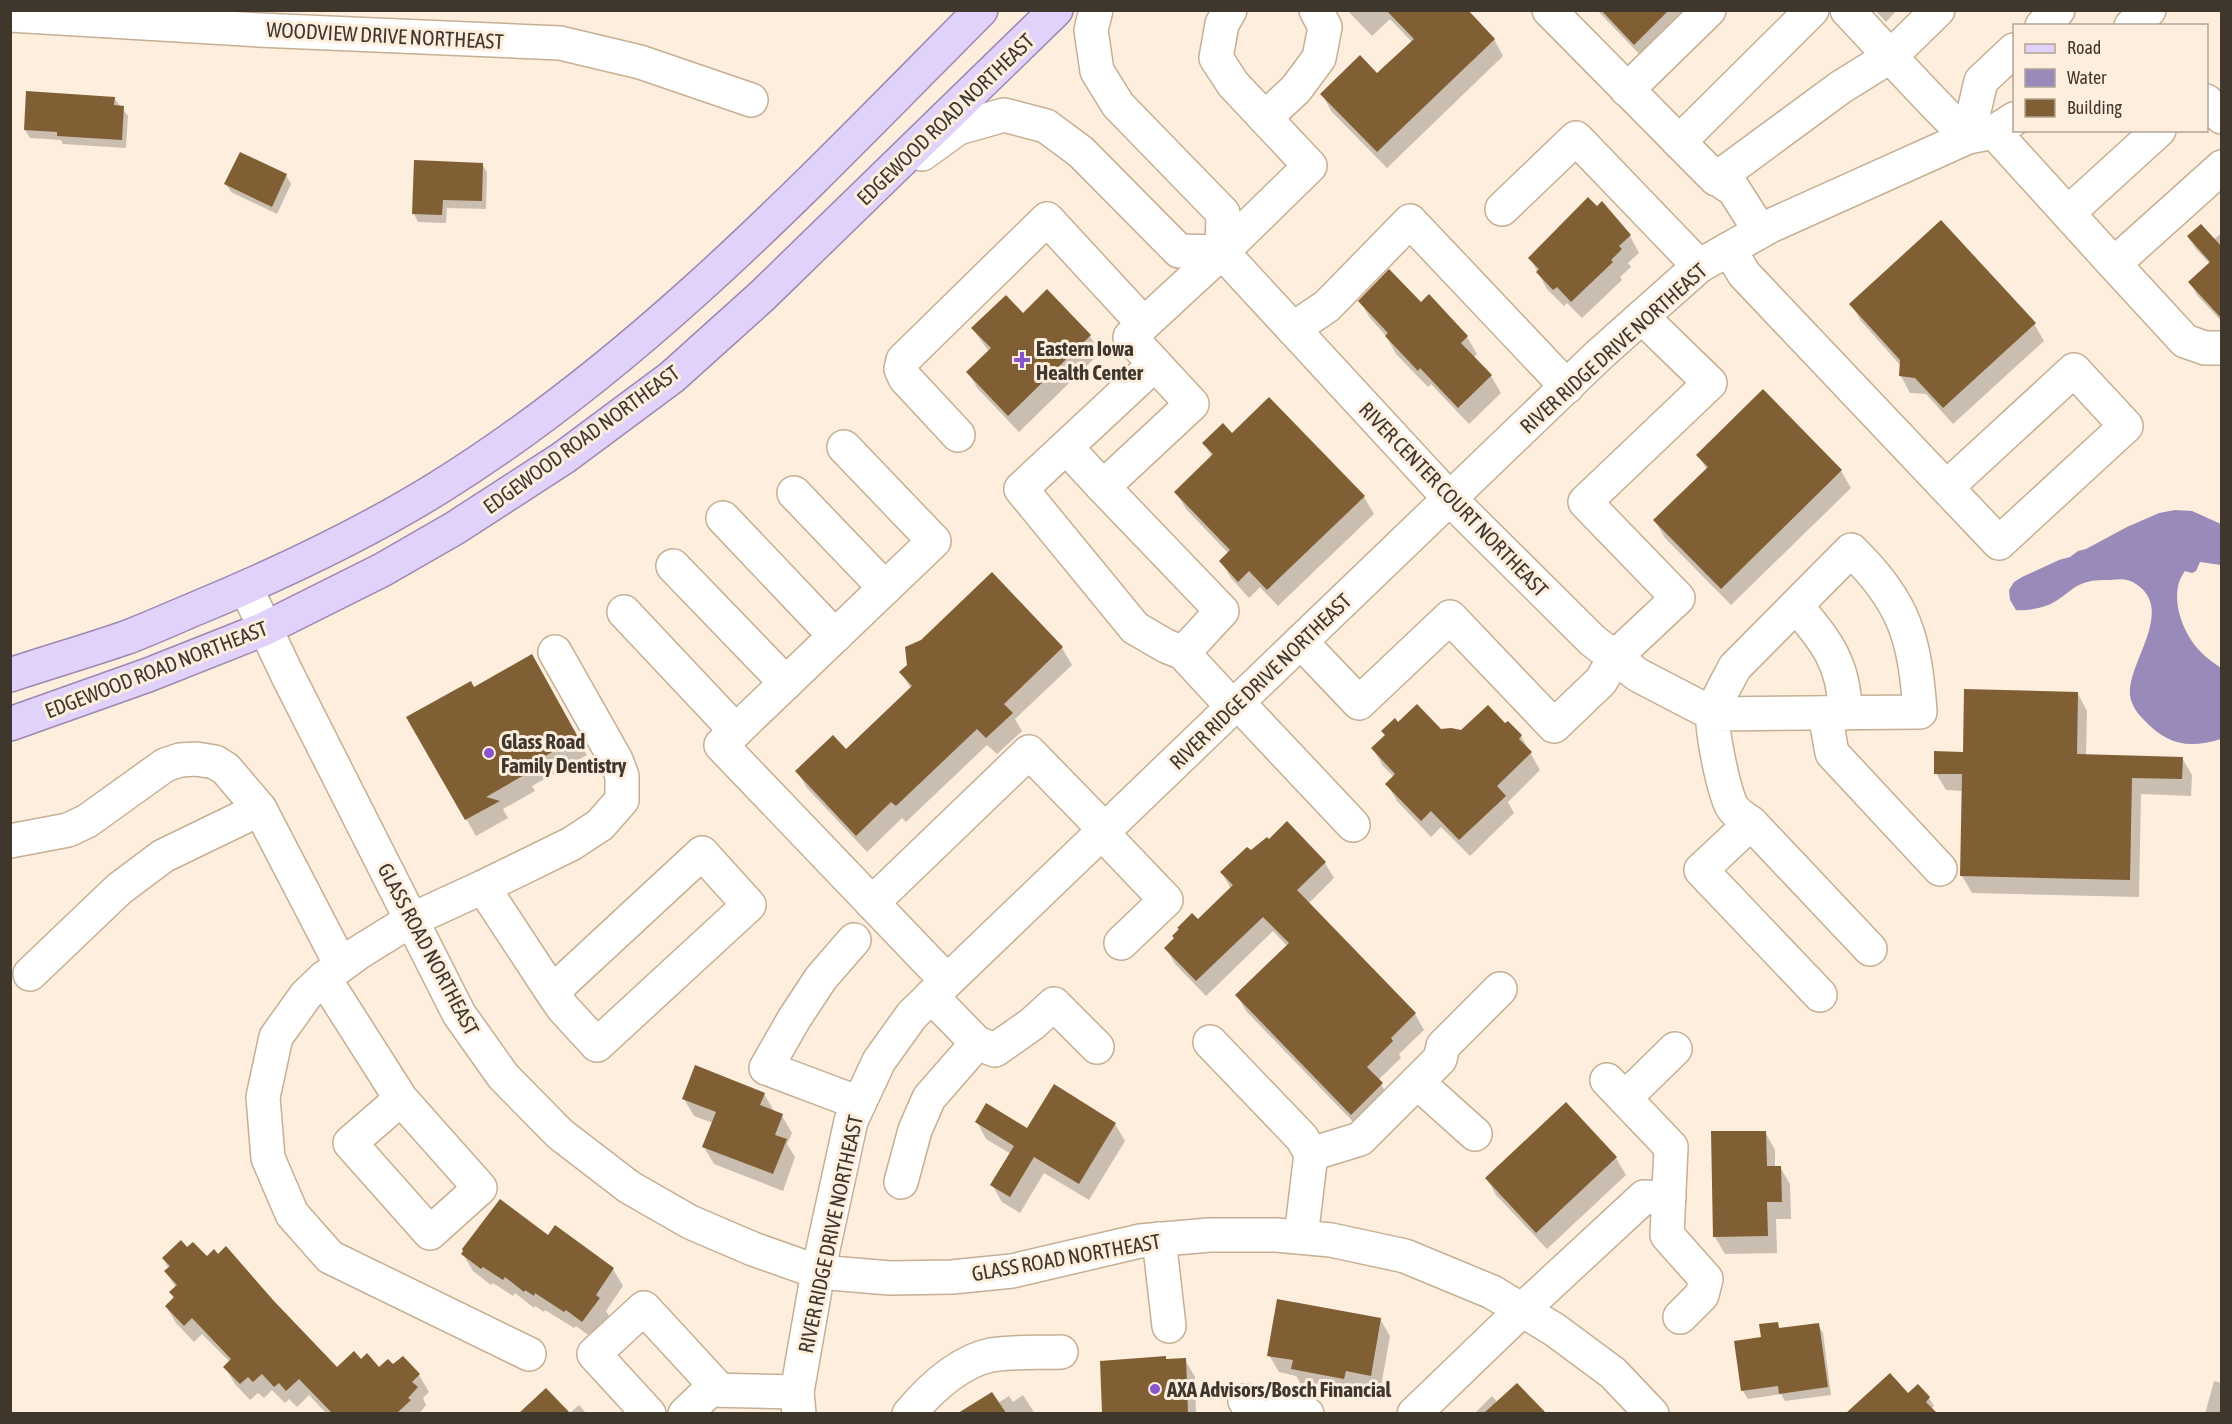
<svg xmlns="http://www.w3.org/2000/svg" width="2232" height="1424" font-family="'Asap Condensed',sans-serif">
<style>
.water{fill:#9a8ab9}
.shadow{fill:#0003}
.building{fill:#805f35}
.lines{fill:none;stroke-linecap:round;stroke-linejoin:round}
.minor-casing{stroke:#c6af93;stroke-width:36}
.major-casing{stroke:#9c88b1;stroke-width:36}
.minor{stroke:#fff;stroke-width:33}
.major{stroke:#e1d2fb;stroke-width:33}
.poi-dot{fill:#8955cd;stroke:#fdeedd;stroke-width:2}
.labels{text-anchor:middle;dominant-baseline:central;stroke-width:6;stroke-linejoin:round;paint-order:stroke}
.street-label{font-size:21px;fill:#40372c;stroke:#fdeedd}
.poi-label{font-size:21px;font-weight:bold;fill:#40372c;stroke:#fdeedd;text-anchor:start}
</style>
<rect width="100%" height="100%" fill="#fdeedd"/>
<path class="water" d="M2175,510l17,1 29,13v41l-21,-3 -4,9 -4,2 -7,-2c-17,22 -4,60 14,79 6,7 15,13 22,18v71c-33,10 -54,6 -78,-20 -6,-6 -12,-15 -13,-24 -3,-32 46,-85 6,-111 -8,-6 -17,-5 -26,-4 -8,0 -16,0 -23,2 -13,3 -21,13 -31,19 -11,7 -28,10 -40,9l-6,-10 -1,-10 5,-8 8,-5 37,-17 11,-3 8,-6 8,-2 41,-22 32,-14z"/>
<g class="shadow">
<path d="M1347,10h119l28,29 9,17 -116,112 -56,-57 -9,-17 55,-18 35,-34 -22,-23 -18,17z"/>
<path d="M1597,10h92l-47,47z"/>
<path d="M1875,10h22l-11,12z"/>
<path d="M114,98l14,18 -2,32 -63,-4 -2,-4 -31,-2 -5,-8z"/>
<path d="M482,164l5,8 -1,37 -39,-1 -1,15 -28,-1 -4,-8z"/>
<path d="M286,175l5,9 -14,30 -46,-22 -5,-8z"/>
<path d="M2222,233v89l-25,-27 -7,-13 20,-18 -14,-15 -8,-12 25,3z"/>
<path d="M1630,236l9,17 -11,10 3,4 -11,10 2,3 -40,38 -15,-15 -3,3 -17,-17 -17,-31z"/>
<path d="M1047,292l43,44 10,17 -81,79 -41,-43 -10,-17 21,-20 -16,-23 50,-14z"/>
<path d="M1428,297l39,40 10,17 -4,4 18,18 10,17 -32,31 -38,-40 -3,3 -32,-33 -10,-18 -16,-18 -10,-17 61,3z"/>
<path d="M1851,304l183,20 10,17 -91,83 -27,-30 -16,-1 -9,-17v-10l-40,-45z"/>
<path d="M1269,399l95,98 10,17 -96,92 -18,-19 -11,11 -18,-20 -10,-17 8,-7 -43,-45 -10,-17 36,-35 -8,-14 28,-8z"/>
<path d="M1698,455l143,16 10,17 -120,117 -66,-67 -10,-17 52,-51z"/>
<path d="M992,574l70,74 10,17 -57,54 7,12 -25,23 -10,-9 -81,77 -4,-4 -35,34 -60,-64 -10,-17 49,-20 65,-62 -10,-17 7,-7 14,-24z"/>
<path d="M531,656l56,99 -55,31 3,5 -32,18 5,9 -32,18 -68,-118 66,-29z"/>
<path d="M2078,694l9,17 -1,45 96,2 10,17 -1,21 -50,-2 -2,103 -167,-4 -10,-17 2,-85 -18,-1 -10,-17 29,-20z"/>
<path d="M1398,724l63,8 44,-7 16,11 19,34 -32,32 6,11 -44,43 -29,-29 -10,10 -34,-36 -10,-17 7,-7 -11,-11 -10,-17z"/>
<path d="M1287,823l38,40 9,15 -26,26 107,110 9,16 -25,24 2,4 -23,22 13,20 -31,29 -114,-118 -9,-16 50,-49 -14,-15 -67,65 -31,-32 -9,-16 32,-27 33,-32 -9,-16 47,-32z"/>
<path d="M764,1094l10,17 8,5 10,17 -5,11 8,13 -12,34 -69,-27 -10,-17 9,-24 -19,-7 -10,-17z"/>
<path d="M977,1122l50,8 88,-6 10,17 -36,59 -45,-27 -24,40 -18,-11 -10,-17 19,-31 -25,-15z"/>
<path d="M1765,1132l10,18v18l5,-1 10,17 1,35h-15l1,34 -52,1 -10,-17z"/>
<path d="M1616,1158l10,17 -79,74 -51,-54 -9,-17z"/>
<path d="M548,1237l65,32 10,17 -17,25 3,5 -17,22 -16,-12 -2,2 -29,-18 -1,2 -9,-6 -1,2 -19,-15 -2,3 -20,-13 -2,2 -18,-14 -10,-17z"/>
<path d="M187,1249l20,9 65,43 65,68 24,-8 18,8 14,-3 9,-8 17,17 10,17 -6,6 3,7 -7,9h-92l-18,-19 -12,12 -8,-8 -4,4 -13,-13 -8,8 -6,-5 -8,7 -15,-16 -10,-17 5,-5 -28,-28 -8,8 -18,-19 -10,-17 8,-7 -3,-6 5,-5 -10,-16 3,-3 -6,-11z"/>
<path d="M1380,1319l10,17 -10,56 -25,-4 -1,7 -52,-9 -6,-10 -17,-4 -10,-17z"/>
<path d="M1777,1324l3,6 38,-5 5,8 8,62 -46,6 -4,-7 -33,5 -5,-8 20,-52z"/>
<path d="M1165,1358l1,2h19l10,17 1,37h-93l-2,-52z"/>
<path d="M2214,1381l8,2v31h-17z"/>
<path d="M1517,1385l27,29h-70l18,-18 6,7z"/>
<path d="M1918,1386l11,12 5,8 -3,3 4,5h-77l-3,-6 53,-13z"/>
<path d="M546,1390l22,24h-47z"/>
<path d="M991,1394l7,9 11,-7 4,6 10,-7 12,19h-74z"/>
<path d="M579,1405l8,9h-18z"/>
</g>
<g class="building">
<path d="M1386,10h82l27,29 -118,113 -57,-58 40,-39 17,18 37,-34z"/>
<path d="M1601,10h68l-35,35z"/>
<path d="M26,91l89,6 -1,8 10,1 -2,34 -65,-4v-4l-33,-2z"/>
<path d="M240,152l47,22 -15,33 -48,-23z"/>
<path d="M414,160l69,3 -1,38 -39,-1 -1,15 -30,-1z"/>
<path d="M1588,197l9,9 5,-5 29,34 -12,11 3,3 -11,11 2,2 -42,40 -14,-15 -4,3 -17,-18 3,-3 -11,-11z"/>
<path d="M1941,220l95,103 -93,85 -28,-30 -16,-2 1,-16 -51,-56z"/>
<path d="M2201,224l21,23v72l-34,-37 22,-20 -23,-26z"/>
<path d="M1389,269l32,33 8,-8 39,42 -7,7 31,32 -34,33 -38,-40 -2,3 -33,-35 3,-3 -30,-32z"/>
<path d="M1047,289l44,46 -83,81 -42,-44 25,-24 -20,-20 35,-33 17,18z"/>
<path d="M1763,389l79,81 -121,119 -68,-69 55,-53 -12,-12z"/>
<path d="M1269,397l96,99 -98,94 -18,-19 -11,11 -10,-11 -9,-10 11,-11 -56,-58 39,-38 -11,-11 21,-20 9,10z"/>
<path d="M992,572l71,75 -59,57 9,9 -27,25 -9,-9 -81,77 -5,-4 -35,34 -61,-65 38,-36 13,14 66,-63 -13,-14 8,-7 -2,-18 16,-7z"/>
<path d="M532,654l46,83 -55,32 3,5 -40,23 14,4 -35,19 -59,-103 65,-36 3,6z"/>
<path d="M1964,689l114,3 -1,62 106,3 -1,22 -50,-1 -2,102 -170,-4 2,-102h-28v-23l29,1z"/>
<path d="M1417,704l24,25 10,-1 10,2 27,-25 17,18 3,-2 14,14 -3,4 13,13 -35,34 9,10 -47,44 -28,-29 -10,10 -36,-37 10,-10 -24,-26 14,-13 -4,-4 14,-13 3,4z"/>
<path d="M1287,821l39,41 -29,28 119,123 -25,25 2,3 -26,26 16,16 -32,32 -116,-120 54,-52 -26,-26 -67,64 -32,-33 10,-10 -2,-2 7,-7 -2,-1 15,-15 6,6 35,-34 -13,-13 27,-25 4,3 16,-13 2,2z"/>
<path d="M695,1065l70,28 -5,12 23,9 -8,21 12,4 -14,35 -71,-27 14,-35 -34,-13z"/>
<path d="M1054,1084l62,39 -37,61 -45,-27 -24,40 -20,-12 24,-39 -39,-24 11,-19 41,25z"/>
<path d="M1566,1102l51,55 -81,76 -51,-55z"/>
<path d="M1711,1131h55l1,35h14l1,36h-15l1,34 -55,1z"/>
<path d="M500,1199l48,36 7,-10 59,43 -18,27 4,3 -18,24 -16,-12 -2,2 -29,-19 -1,3 -9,-6 -1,2 -19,-15 -2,3 -20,-13 -2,2 -20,-15 2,-3 -1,-2z"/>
<path d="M181,1240l6,7 6,-5 14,14 7,-7 4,5 8,-8 47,54 64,67 17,-16 7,8 6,-6 12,14 9,-8 5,5 10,-8 17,18 -8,8 6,5 -10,11 3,2 -14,13h-65l-33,-34 -13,12 -7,-8 -5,4 -12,-13 -9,8 -5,-5 -8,7 -17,-17 8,-8 -39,-41 -8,8 -19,-20 9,-9 -5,-5 8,-7 -13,-14 6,-5 -8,-8z"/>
<path d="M1277,1299l104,19 -10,58 -25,-5 -2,8 -53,-10 2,-9 -26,-4z"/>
<path d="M1778,1322l1,6 40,-5 9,64 -49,7 -1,-8 -37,5 -7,-50 27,-4 -2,-13z"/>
<path d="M1166,1356v3l20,-1 2,55h-86l-2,-52z"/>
<path d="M1890,1373l18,20 10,-9 12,13 -4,5 11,11h-91z"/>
<path d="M1517,1383l29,30h-62z"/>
<path d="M546,1388l24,25h-51z"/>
<path d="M992,1392l14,21h-48z"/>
</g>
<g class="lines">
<defs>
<g id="minor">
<path d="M1096,10l-5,20 6,41 21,34 105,108 -1,39 228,247 143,142 45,34 75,39 207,-2c-5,-73 -15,-110 -69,-162l-116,117c-6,12 -19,33 -22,46 -2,15 11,83 20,95 4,6 12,11 18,15"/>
<path d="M1549,10l162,164 23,16 26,41"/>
<path d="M1847,10c41,43 79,87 121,127"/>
<path d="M10,15l249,15 301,13 80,19 111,38"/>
<path d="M2042,26l16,-16"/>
<path d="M2131,26l18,-16"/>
<path d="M1627,90l82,-80"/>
<path d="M2206,101l16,16"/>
<path d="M1265,118l31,-29 23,-31 6,-31 -9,-17"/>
<path d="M1994,132l120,132 108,-97"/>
<path d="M1968,137l13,-56 33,-31"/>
<path d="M1679,142l133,-132"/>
<path d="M922,154l36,-26 46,-13 42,11 35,26 98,99 43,1"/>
<path d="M1716,179l125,-92 50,-31 47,-46"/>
<path d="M1502,209l74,-71 123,128"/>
<path d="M2068,213l91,-83"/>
<path d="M1729,249l15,25 255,269 127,-117 -52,-56 -126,116"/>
<path d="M2114,264l71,77 20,7h17"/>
<path d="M1293,329l34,-23 83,-85 157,166"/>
<path d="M1155,364l-25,-27 92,-85 88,-86 -77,-82 -17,-26 6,-34 8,-14"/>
<path d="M958,435l-53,-57 -4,-9 2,-9 144,-141 97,105"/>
<path d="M844,447l90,94 -213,204 226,236"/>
<path d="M1066,447l37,40 89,-83 -37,-40 -134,125 114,139 31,18 17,7 50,54"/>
<path d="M1103,487l119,124 -39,42"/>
<path d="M794,493l91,95"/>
<path d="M723,518l112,118"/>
<path d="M673,566l113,117"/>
<path d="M246,588l41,86 172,340 44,62 57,58 69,53 61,35 63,27 65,23 72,6 62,-1 60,-6 128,-30 70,-6h66l55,5 74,16 87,36 63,38 58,43 39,41"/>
<path d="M1796,606c30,34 49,59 49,107"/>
<path d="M624,612l112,119"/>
<path d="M1301,642l58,61 91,-86 104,109 47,-45 14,-24 63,-59 -93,-96 125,-119 -68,-66"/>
<path d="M1238,703l115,122"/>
<path d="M1825,713l7,40 108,116"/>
<path d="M1102,833l64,67 -45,43"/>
<path d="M10,841l58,-11 19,-9 78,-56 15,-5 16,-1 19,3 11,7 34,40 81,156"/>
<path d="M483,887l69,105 11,16 34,37 152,-140 -47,-52 -150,139"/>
<path d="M872,903l157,-151 76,78"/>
<path d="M854,940l-33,38 -27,41 -28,49 93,35"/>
<path d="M30,974l89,-85 44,-33 97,-47"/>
<path d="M324,978l77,121 79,89 -50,45 -80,-90 51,-44"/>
<path d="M1820,995l-119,-125 50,-47 119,126"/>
<path d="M1210,1042l92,96 9,16 -10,83"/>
<path d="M977,1043l18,7 37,-26 22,-20 43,43"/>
<path d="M1607,1080l64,67 -4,88 39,44 -4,16 -22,22"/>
<path d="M1417,1082l58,52"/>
<path d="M1625,1098l50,-49"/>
<path d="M1311,1154l49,-15 80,-80 3,-13 57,-57"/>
<path d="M901,1182l14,-52 14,-32 48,-55 -46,-47"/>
<path d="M1159,1239l10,87"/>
<path d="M529,1354l-199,-97 -38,-43 -24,-56 -5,-61 13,-60 30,-42 18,-17 34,-25 53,-33 72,-33 88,-43 29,-19 22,-25v-24l-6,-16 -61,-108"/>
<path d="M710,1390l87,2"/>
<path d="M1245,1401l62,13"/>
<path d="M649,1414l-55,-60 50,-46 71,77 -30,29"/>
<path d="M799,1414l-2,-22 21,-120 33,-151 28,-60 33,-46 687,-660 100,-89 71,-40 198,-89 26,-5 20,-13"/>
<path d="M909,1414c21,-25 49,-52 82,-59 22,-4 48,-2 70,-3"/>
<path d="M1414,1414l108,-104 122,-113 25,1"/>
</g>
<g id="major">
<path d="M10,675c39,-13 77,-24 115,-37 24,-9 48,-20 72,-30 82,-34 165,-73 241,-120 206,-128 373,-307 543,-478"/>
<path d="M10,724l138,-49 116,-46 118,-59 73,-42 108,-70 109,-81 90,-81 294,-286"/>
</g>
</defs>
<use href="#minor" class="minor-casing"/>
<use href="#major" class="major-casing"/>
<use href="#minor" class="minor"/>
<use href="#major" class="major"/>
</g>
<g class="poi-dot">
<path d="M1019 351h6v6h6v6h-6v6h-6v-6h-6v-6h6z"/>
<circle cx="489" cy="753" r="6"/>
<circle cx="1155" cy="1389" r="6"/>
</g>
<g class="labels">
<g class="street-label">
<text transform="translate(385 35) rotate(3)">WOODVIEW DRIVE NORTHEAST</text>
<text transform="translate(945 119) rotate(-44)">EDGEWOOD ROAD NORTHEAST</text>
<text transform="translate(1613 348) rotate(-42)">RIVER RIDGE DRIVE NORTHEAST</text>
<text transform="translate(581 439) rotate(-36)">EDGEWOOD ROAD NORTHEAST</text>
<text transform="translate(1454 499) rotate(46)">RIVER CENTER COURT NORTHEAST</text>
<text transform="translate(156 669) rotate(-21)">EDGEWOOD ROAD NORTHEAST</text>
<text transform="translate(1260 681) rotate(-44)">RIVER RIDGE DRIVE NORTHEAST</text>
<text transform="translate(429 949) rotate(62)">GLASS ROAD NORTHEAST</text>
<text transform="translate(830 1234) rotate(-78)">RIVER RIDGE DRIVE NORTHEAST</text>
<text transform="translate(1066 1257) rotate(-10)">GLASS ROAD NORTHEAST</text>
</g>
<g class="poi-label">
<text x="1036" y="348">Eastern Iowa<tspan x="1036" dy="24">Health Center</tspan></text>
<text x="501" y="741">Glass Road<tspan x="501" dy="24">Family Dentistry</tspan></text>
<text x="1167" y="1389">AXA Advisors/Bosch Financial</text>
</g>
</g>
<rect width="2232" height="1424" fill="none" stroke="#40372c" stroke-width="24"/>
<rect x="2013" y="24" width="195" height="108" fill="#fdeedd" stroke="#b1a596" stroke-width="1.5"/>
<rect x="2025" y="44" width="30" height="9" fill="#e1d2fb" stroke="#b1a596" stroke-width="1.5"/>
<text x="2067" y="54" font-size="18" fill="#40372c">Road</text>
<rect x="2025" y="69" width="30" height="18" fill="#9a8ab9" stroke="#b1a596" stroke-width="1.5"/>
<text x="2067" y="84" font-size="18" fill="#40372c">Water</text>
<rect x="2025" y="99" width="30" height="18" fill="#805f35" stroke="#b1a596" stroke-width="1.5"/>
<text x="2067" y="114" font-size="18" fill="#40372c">Building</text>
</svg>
